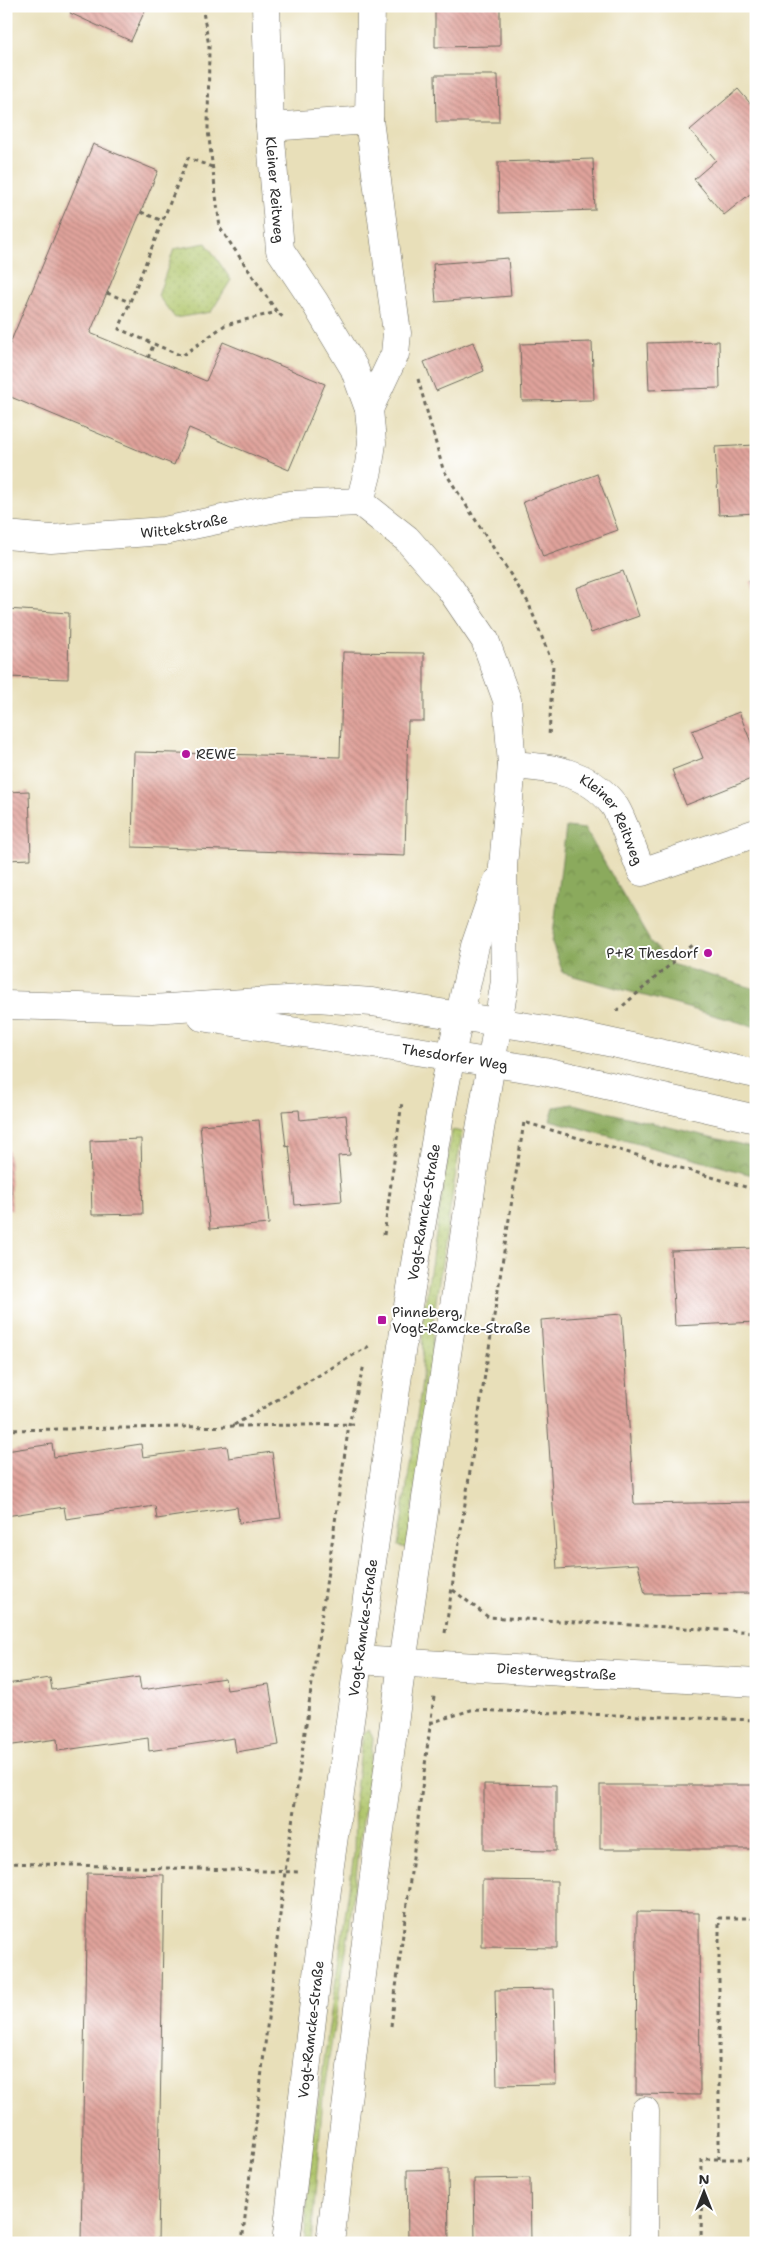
<svg xmlns="http://www.w3.org/2000/svg" width="762" height="2249" font-family="'Shantell Sans',sans-serif">
<style>
.grass{fill:url(#grass-dots);stroke:#6d784a}
.forest{fill:url(#forest-crowns);stroke:#5b6a44}
.building{fill:url(#building-back-hatch)}
.lines{fill:none;stroke-linecap:round;stroke-linejoin:round}
.minor-casing{stroke:#6d6a5d;stroke-width:29}
.path{stroke:#6d6a5d;stroke-width:3;stroke-dasharray:4 4;stroke-linecap:butt}
.minor{stroke:#fff;stroke-width:28}
.poi-dot{fill:#b5179e;stroke:#fff;stroke-width:2}
.labels{text-anchor:middle;dominant-baseline:central;stroke-width:4;stroke-linejoin:round;paint-order:stroke}
.street-label{font-size:14px;fill:#2b2b2b;stroke:#fff}
.poi-label{font-size:14px;fill:#2b2b2b;stroke:#fff;text-anchor:start}
</style>
<defs>
<pattern id="grass-dots" width="8" height="8" patternUnits="userSpaceOnUse" patternTransform="scale(1.25)"><rect width="8" height="8" fill="#afc569"/><path d="M2 2h.1M6 6h.1" fill="none" stroke="#97a95b" stroke-width="1.8" stroke-linecap="round"/></pattern>
<pattern id="forest-crowns" width="20" height="18" patternUnits="userSpaceOnUse" patternTransform="scale(1.25)"><rect width="20" height="18" fill="#8baa5d"/><path d="M2 6a3 3 0 1 1 6 0M12 15a3 3 0 1 1 6 0" fill="none" stroke="#728b4d"/></pattern>
<pattern id="building-back-hatch" width="6" height="6" patternUnits="userSpaceOnUse" patternTransform="scale(1.25)"><rect width="6" height="6" fill="#e0a39b"/><path d="M-1 5l2 2M0 0l6 6M5-1l2 2" fill="none" stroke="#b6857f"/></pattern>
</defs>
<rect width="100%" height="100%" fill="#fff"/>
<filter id="ink" filterUnits="userSpaceOnUse"><feTurbulence type="fractalNoise" baseFrequency=".02" numOctaves="2"/><feDisplacementMap in="SourceGraphic" scale="10" xChannelSelector="R" yChannelSelector="G"/><feConvolveMatrix kernelMatrix="1 2 1 2 8 2 1 2 1" color-interpolation-filters="sRGB"/></filter>
<filter id="wash" filterUnits="userSpaceOnUse"><feTurbulence type="fractalNoise" baseFrequency=".0096" numOctaves="4" result="noise"/><feDisplacementMap in="SourceGraphic" scale="20" xChannelSelector="R" yChannelSelector="G"/><feGaussianBlur stdDeviation="1.12" result="paint"/><feColorMatrix in="noise" values="0 0 0 0 0 0 0 0 0 0 0 0 0 0 0 0 0 1.4 0 .05"/><feComposite in="paint" operator="in"/></filter>
<g filter="url(#wash)">
<rect width="100%" height="100%" fill="#e8dfb9"/>
<g class="grass">
<path d="M206,243l25,37 -20,32 -36,6 -17,-22 16,-47z"/>
<path d="M452,1130l10,2 -29,188 -2,64 -24,164 -9,-2 24,-164 1,-65z"/>
<path d="M369,1729l4,10 -24,192 -26,166 -12,146h-7l8,-99 42,-290 1,-56 8,-64z"/>
</g>
<g class="forest">
<path d="M566,827l19,2 65,112 21,23 85,25v38l-193,-54 -11,-30z"/>
<path d="M573,1104l183,44v28l-206,-56 4,-13z"/>
</g>
<g id="blocks">
<g class="building">
<path d="M73,6h74l-16,35 -61,-28z"/>
<path d="M435,6h65v40l-65,1z"/>
<path d="M435,75h63l1,47h-63z"/>
<path d="M738,89l18,21v92l-6,-8 -26,21 -30,-36 22,-19 -26,-30z"/>
<path d="M93,144l65,27 -68,162 116,48 17,-39 102,42 -36,86 -100,-42 -15,37 -168,-70v-42z"/>
<path d="M593,159l2,51 -96,3 -1,-51z"/>
<path d="M508,258l3,38 -75,6 -3,-38z"/>
<path d="M719,341l1,47 -71,2 -2,-47z"/>
<path d="M473,342l11,29 -48,20 -12,-29z"/>
<path d="M592,342l2,58 -72,1 -2,-57z"/>
<path d="M756,445v68l-37,2 -4,-68z"/>
<path d="M597,474l21,56 -75,27 -20,-55z"/>
<path d="M623,571l16,45 -48,17 -15,-45z"/>
<path d="M756,579v21h-1l-6,-19z"/>
<path d="M6,609l63,4 -1,66 -62,-2z"/>
<path d="M343,652l81,1v68h-16l-3,135 -273,-9 2,-95 206,5z"/>
<path d="M739,712l17,43v22l-70,28 -14,-35 31,-12 -11,-27z"/>
<path d="M29,791l2,68 -25,1v-68z"/>
<path d="M299,1110l1,10 46,-5 4,40 -12,1 4,45 -47,4 -6,-59 -3,1 -4,-36z"/>
<path d="M259,1120l10,104 -59,5 -10,-104z"/>
<path d="M141,1139l2,75 -51,1 -2,-74z"/>
<path d="M6,1151h3l3,59h-6z"/>
<path d="M754,1248l2,74 -81,4 -4,-75z"/>
<path d="M622,1314l12,190 122,-2v91l-111,1 -7,-30 -81,5 -16,-249z"/>
<path d="M52,1444l2,13 87,-13 2,13 84,-11 2,12 43,-6 9,66 -42,5 -2,-16 -80,12 -2,-13 -89,13 -2,-12 -58,9v-65z"/>
<path d="M139,1677l2,13 84,-12 2,12 42,-6 10,61 -43,7 -2,-14 -85,13 -1,-13 -90,13 -1,-12 -51,7v-62l44,-6 2,12z"/>
<path d="M484,1784l72,1v66l-72,-1z"/>
<rect x="600" y="1785" width="156" height="64"/>
<path d="M87,1873l77,2 -6,368h-77z"/>
<path d="M482,1880l75,1v67l-75,-1z"/>
<path d="M637,1912l62,1 1,182 -64,-1z"/>
<path d="M554,1989l2,95 -59,1 -2,-95z"/>
<path d="M448,2169l1,74h-41l-1,-73z"/>
<path d="M530,2178l1,65h-56l-1,-64z"/>
</g>
</g>
</g>
<g filter="url(#ink)">
<use href="#blocks" fill-opacity="0" stroke="#6d6a5d" stroke-width="1"/>
<g class="lines">
<defs>
<g id="minor">
<path id="s1" d="M266,6l4,121 10,123 34,51 40,67 15,41 3,34 -4,28 -8,31"/>
<path d="M270,127l99,-7"/>
<path d="M369,409l26,-55 2,-21 -28,-213 2,-114"/>
<path id="s2" d="M6,535l45,4 113,-8 126,-26 70,-3"/>
<path id="s3" d="M512,765c40,3 75,6 101,39 9,11 22,53 29,68l114,-39"/>
<path d="M6,1005l146,4 165,-11 55,4 199,32 185,40"/>
<path id="s4" d="M202,1017l342,54 212,48"/>
<path id="s5" d="M357,1660l399,23"/>
<path id="s6" d="M286,2243l43,-371 76,-548 36,-216 10,-53 24,-109 22,-64"/>
<path d="M330,2243l43,-360 29,-220 76,-522 27,-160 -2,-115 9,-101 -5,-65 -22,-60 -36,-53 -42,-48 -47,-37"/>
<path d="M644,2243l1,-132"/>
</g>
</defs>
<use href="#minor" class="minor-casing"/>
<g class="path">
<path d="M202,6l7,40 -1,84 12,98 57,84 8,7"/>
<path d="M212,167l-24,-9 -69,171 63,27 43,-31 52,-13"/>
<path d="M141,212l22,9"/>
<path d="M107,293l23,9"/>
<path d="M148,358l6,-15"/>
<path d="M418,379l25,90 85,133 25,63 -4,72"/>
<path d="M617,1011l78,-68"/>
<path d="M384,1235l18,-133"/>
<path d="M234,1425l135,-79"/>
<path d="M6,1430l352,-6"/>
<path d="M453,1590l35,27 268,15"/>
<path d="M445,1633l79,-511 232,68"/>
<path d="M430,1723l41,-13 285,10"/>
<path d="M6,1863l292,9"/>
<path d="M391,2026l43,-330"/>
<path d="M719,2159v-241h37"/>
<path d="M242,2243l43,-371 64,-448 15,-59"/>
<path d="M701,2243l1,-84h54"/>
</g>
<use href="#minor" class="minor"/>
</g>
</g>
<g class="poi-dot">
<circle cx="186" cy="754" r="5"/>
<circle cx="708" cy="953" r="5"/>
<rect x="377" y="1315" width="10" height="10" rx="2.5"/>
</g>
<g class="labels">
<g class="street-label">
<text stroke="none"><textPath href="#s1" startOffset="184">Kleiner Reitweg</textPath></text>
<text stroke="none"><textPath href="#s2" startOffset="179">Wittekstraße</textPath></text>
<text stroke="none"><textPath href="#s3" startOffset="124">Kleiner Reitweg</textPath></text>
<text stroke="none"><textPath href="#s4" startOffset="256">Thesdorfer Weg</textPath></text>
<text stroke="none"><textPath href="#s6" startOffset="1040">Vogt-Ramcke-Straße</textPath></text>
<text stroke="none"><textPath href="#s6" startOffset="620">Vogt-Ramcke-Straße</textPath></text>
<text stroke="none"><textPath href="#s5" startOffset="200">Diesterwegstraße</textPath></text>
<text stroke="none"><textPath href="#s6" startOffset="215">Vogt-Ramcke-Straße</textPath></text>
</g>
<g class="poi-label">
<text x="196" y="754">REWE</text>
<text x="698" y="953" text-anchor="end">P+R Thesdorf</text>
<text x="392" y="1312">Pinneberg,<tspan x="392" dy="16">Vogt-Ramcke-Straße</tspan></text>
</g>
</g>
<rect width="762" height="2249" fill="none" stroke="#fff" stroke-width="25"/>
<g transform="translate(704 2192)" stroke="#ffffff" stroke-width="4" paint-order="stroke">
<path d="M0-4L9 19L0 12L-9 19Z" fill="#2b2b2b"/>
<text y="-8" font-size="14" font-weight="bold" text-anchor="middle" fill="#2b2b2b">N</text>
</g>
</svg>
